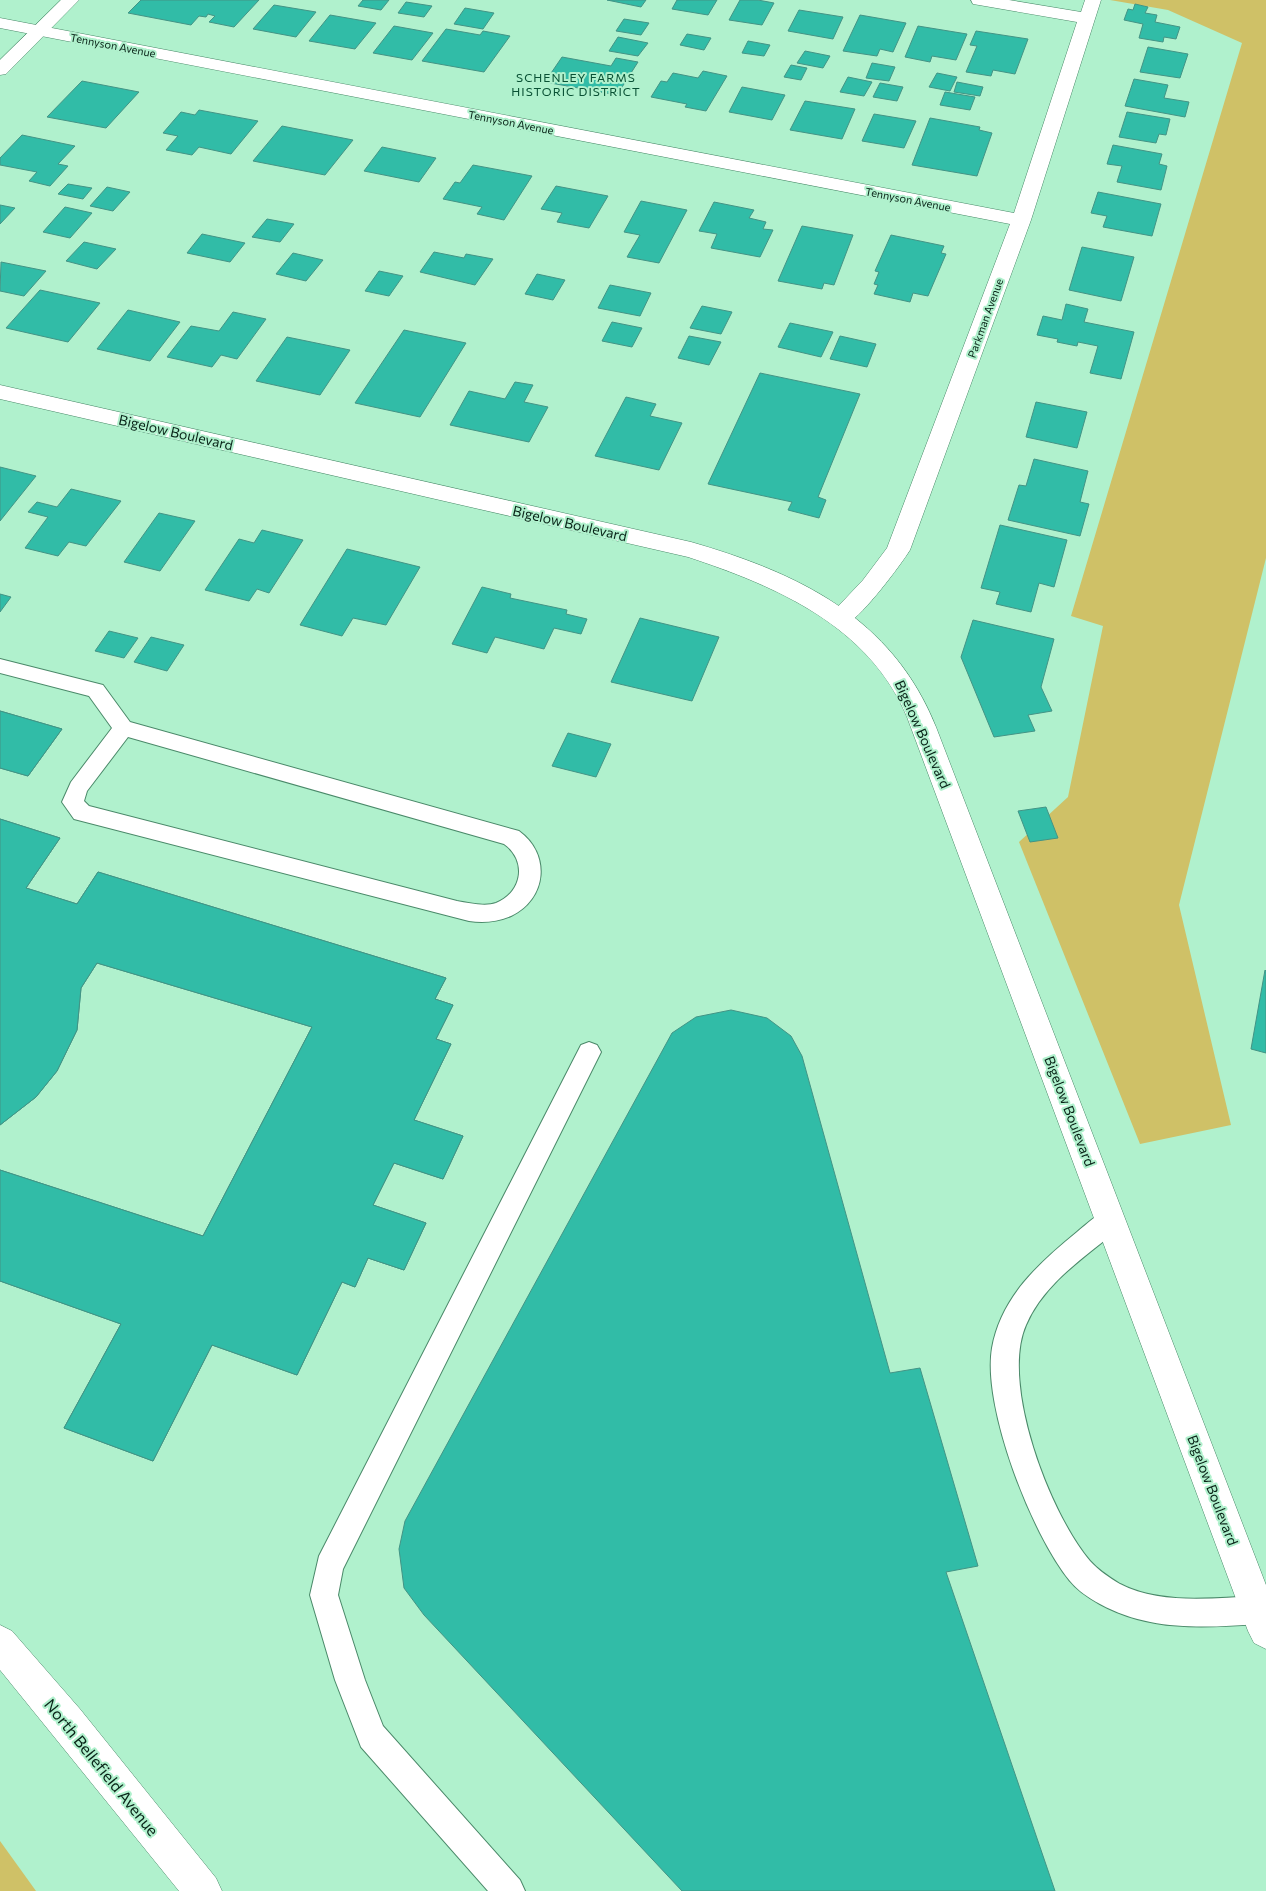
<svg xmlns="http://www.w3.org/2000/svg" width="1266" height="1891" font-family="Commissioner,sans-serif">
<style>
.green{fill:#cfc167}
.building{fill:#31bca7;stroke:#439485}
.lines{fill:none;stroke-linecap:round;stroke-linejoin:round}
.service-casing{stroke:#4a8969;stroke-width:2}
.minor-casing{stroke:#4a8969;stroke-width:1}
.secondary-casing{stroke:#4a8969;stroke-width:1}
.service{fill:#fff;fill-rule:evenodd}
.minor{fill:#fff;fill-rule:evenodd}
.secondary{fill:#fff;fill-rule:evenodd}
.labels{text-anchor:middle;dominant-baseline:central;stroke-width:4;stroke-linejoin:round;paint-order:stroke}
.far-street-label{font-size:11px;fill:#092418;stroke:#b0f1cd}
.far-neighbourhood-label{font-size:12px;letter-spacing:1px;fill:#095134;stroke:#b0f1cd}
.street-label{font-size:14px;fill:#092418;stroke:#b0f1cd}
.near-street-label{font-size:16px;fill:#092418;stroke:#b0f1cd}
</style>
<rect width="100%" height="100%" fill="#b0f1cd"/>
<g class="green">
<path d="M1110,0h156v558l-87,347 52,220 -91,19 -121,-302 49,-45 35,-171 -32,-10 171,-573 -74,-33z"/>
<path d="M0,1841l36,50h-36z"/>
</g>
<g class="building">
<path d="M141,0h118l-25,27 -25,-5 6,-6 -7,-2 -2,3 -7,-1 -8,9 -63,-12z"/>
<path d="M363,0h26l-8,10 -23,-4z"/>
<path d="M607,0h39l-5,7z"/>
<path d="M677,0h40l-9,15 -36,-6z"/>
<path d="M740,0h18l16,3 -12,22 -33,-5z"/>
<path d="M406,2l26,4 -8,11 -26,-4z"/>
<path d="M1135,4l13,3 -3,6 12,2 -2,7 25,5 -4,12 -12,-2 -1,5 -24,-4 4,-14 -19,-4 4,-11 5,1z"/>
<path d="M274,5l42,7 -20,25 -43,-8z"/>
<path d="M465,8l29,5 -11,16 -29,-5z"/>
<path d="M799,10l44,7 -10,22 -45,-8z"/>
<path d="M330,15l46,8 -21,26 -46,-8z"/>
<path d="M860,15l46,8 -13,29 -13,-3 -3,7 -34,-5z"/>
<path d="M624,19l25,4 -8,12 -25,-4z"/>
<path d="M394,26l39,7 -21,27 -39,-7z"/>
<path d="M918,26l49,8 -11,26 -24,-4 -2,6 -25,-5z"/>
<path d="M446,29l34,6 3,-4 27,5 -26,36 -62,-11z"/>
<path d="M976,31l52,8 -13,35 -22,-4 -2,6 -25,-4 11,-26 -7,-1z"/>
<path d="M687,34l24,4 -7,12 -24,-5z"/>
<path d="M618,37l30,6 -10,13 -29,-5z"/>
<path d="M748,41l22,4 -6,11 -22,-3z"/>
<path d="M1148,47l40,7 -8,24 -40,-6z"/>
<path d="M805,51l25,5 -7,12 -26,-5z"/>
<path d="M562,57l49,9 5,-8 22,4 -21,33 -72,-13z"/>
<path d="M872,63l23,4 -6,14 -23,-3z"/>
<path d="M791,65l16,3 -6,12 -17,-3z"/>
<path d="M703,71l24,5 -21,35 -21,-4 2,-3 -36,-7 10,-16 6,1 6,-9 25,5z"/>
<path d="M937,73l20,4 -7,14 -21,-4z"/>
<path d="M848,77l24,5 -8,14 -24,-4z"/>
<path d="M1134,79l34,6 -4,13 25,4 -4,15 -60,-11z"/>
<path d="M82,81l57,11 -33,36 -59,-11z"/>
<path d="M957,82l26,5 -3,9 -26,-4z"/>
<path d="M880,83l23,4 -6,14 -24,-4z"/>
<path d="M742,87l43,8 -13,25 -43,-8z"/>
<path d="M945,92l30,5 -5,13 -30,-5z"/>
<path d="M805,101l50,8 -13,30 -52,-9z"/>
<path d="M199,110l59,11 -27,33 -32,-7 -7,8 -26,-5 12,-14 -15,-3 18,-21 14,3z"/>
<path d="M1127,112l43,7 -4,16 -7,-1 -3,9 -37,-6z"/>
<path d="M874,114l42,7 -12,27 -42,-7z"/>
<path d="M930,118l50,9 -1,3 13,3 -15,43 -65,-11z"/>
<path d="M282,126l71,14 -28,35 -72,-14z"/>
<path d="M22,135l53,11 -17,18 10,2 -18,20 -21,-5 8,-9 -37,-7v-7z"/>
<path d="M1113,145l49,9 -3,10 8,2 -6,24 -44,-8 5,-16 -15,-2z"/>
<path d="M382,147l54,11 -17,24 -55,-11z"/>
<path d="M473,165l59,11 -28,44 -27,-6 5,-7 -39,-8 12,-17 5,1z"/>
<path d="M68,184l24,4 -9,11 -25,-5z"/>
<path d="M556,186l52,10 -19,32 -32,-6 5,-9 -21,-4z"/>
<path d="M107,187l23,5 -17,19 -23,-5z"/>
<path d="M1098,192l63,12 -9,32 -49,-9 4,-11 -16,-3z"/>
<path d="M641,201l46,9 -28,53 -32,-6 13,-22 -16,-3z"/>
<path d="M714,202l40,8 -5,8 17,4 -3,7 10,1 -13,27 -49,-9 6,-14 -18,-3z"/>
<path d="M0,205l15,3 -15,16z"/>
<path d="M65,207l27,6 -22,25 -27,-6z"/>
<path d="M267,219l27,5 -14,18 -28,-5z"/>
<path d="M802,226l51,9 -19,50 -10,-2 -2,6 -44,-8z"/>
<path d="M202,234l43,9 -15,19 -43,-9z"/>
<path d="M891,235l53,11 -3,7 5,1 -18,42 -15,-3 -3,9 -36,-8 4,-9 -4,-1 5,-12 -4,-1z"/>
<path d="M84,242l32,7 -19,20 -31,-8z"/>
<path d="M1082,247l52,10 -13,44 -52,-11z"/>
<path d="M434,252l30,6 2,-4 27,5 -18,26 -55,-13z"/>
<path d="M293,253l30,7 -17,21 -30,-7z"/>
<path d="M1,262l45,9 -22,25 -24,-5z"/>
<path d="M379,271l24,5 -14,20 -24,-5z"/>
<path d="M537,274l28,6 -12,20 -28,-6z"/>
<path d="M610,285l41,8 -11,23 -42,-8z"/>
<path d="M40,290l60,13 -32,39 -62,-14z"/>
<path d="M1066,304l22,5 -4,13 50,10 -13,47 -31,-6 8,-27 -20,-4 -1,4 -20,-4 1,-3 -21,-4 6,-19 19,4z"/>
<path d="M702,306l30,6 -11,22 -31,-6z"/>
<path d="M128,310l52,12 -30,39 -53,-12z"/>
<path d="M233,312l33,7 -29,40 -16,-4 -9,12 -45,-10 24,-31 28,5z"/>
<path d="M612,322l30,6 -10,19 -30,-6z"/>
<path d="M790,323l43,9 -12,25 -43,-10z"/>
<path d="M404,330l62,13 -46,74 -65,-14z"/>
<path d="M689,336l32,6 -12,23 -31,-7z"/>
<path d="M840,336l36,8 -9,23 -37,-8z"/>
<path d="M287,337l63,13 -30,45 -64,-14z"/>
<path d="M760,373l100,21 -42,103 8,3 -7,18 -31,-8 4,-8 -84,-18z"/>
<path d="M515,382l18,3 -9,17 24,5 -19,35 -79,-17 19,-34 36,8z"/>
<path d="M626,397l30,7 -6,12 32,7 -23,47 -64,-14z"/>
<path d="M1036,402l51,10 -10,36 -51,-11z"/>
<path d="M1034,459l54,12 -8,31 9,2 -9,32 -72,-16 11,-35 7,1z"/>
<path d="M0,467l36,9 -36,45z"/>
<path d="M71,489l50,12 -35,45 -17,-4 -11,14 -33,-8 23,-31 -20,-5 9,-10 20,5z"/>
<path d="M159,513l36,8 -35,50 -36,-9z"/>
<path d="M1000,525l67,15 -13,47 -15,-4 -8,29 -35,-8 4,-12 -19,-4z"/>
<path d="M262,530l41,10 -34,53 -12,-4 -8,12 -44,-11 34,-51 15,4z"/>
<path d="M347,549l73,18 -34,58 -33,-7 -11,18 -42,-11z"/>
<path d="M482,587l29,7 -1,4 57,12 -1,4 21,5 -6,15 -27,-6 -10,21 -49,-12 -8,16 -35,-9z"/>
<path d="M0,594l11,3 -11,15z"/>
<path d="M640,618l79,19 -27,64 -81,-19z"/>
<path d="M973,620l81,19 -13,48 11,24 -24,4 7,16 -41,6 -33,-80z"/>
<path d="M109,631l29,7 -14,20 -29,-7z"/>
<path d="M151,637l33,8 -17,26 -33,-9z"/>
<path d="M0,711l62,18 -34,47 -28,-8z"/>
<path d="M0,711l62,18 -34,47 -28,-8z"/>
<path d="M568,733l43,11 -15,33 -44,-11z"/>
<path d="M1046,807l12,31 -28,4 -12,-31z"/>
<path d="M0,819l60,19 -34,50 51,16 21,-32 348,106 -11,21 18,6 -17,34 15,5 -37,76 49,16 -20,43 -49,-16 -21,42 53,18 -22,47 -36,-12 -13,29 -13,-5 -45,93 -85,-30 -59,116 -89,-33 57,-104 -121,-43v-111l203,66 109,-209 -215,-64 -16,25 -4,42 -20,41 -21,26 -36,28z"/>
<path d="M0,819l60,19 -34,50 51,16 21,-32 348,106 -11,21 18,6 -17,34 15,5 -37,76 49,16 -20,43 -49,-16 -21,42 53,18 -22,47 -36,-12 -13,29 -13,-5 -45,93 -85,-30 -59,116 -89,-33 57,-104 -121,-43v-111l203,66 109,-209 -215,-64 -16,25 -4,42 -20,41 -21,26 -36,28z"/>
<path d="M1265,970l1,1v82l-15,-4z"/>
<path d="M731,1010l36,8 24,18 11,20 88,317 30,-5 58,198 -32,6 109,319h-373l-258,-276 -20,-27 -5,-39 6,-28 267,-488 24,-16z"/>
</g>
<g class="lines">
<defs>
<g id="service">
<path d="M0,659l103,26 27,37 389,109c32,23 28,68 -8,85 -14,6 -28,7 -42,5l-395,-102 -12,-17 9,-20 41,-54 -23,-32 -89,-23zM128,737l376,107c23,16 19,48 -8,59 -11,4 -27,0 -39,-2l-368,-95 -5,-5 3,-10z"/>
<path d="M589,1042l8,3 4,7 -258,517 -5,26 27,85 18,46 137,154 5,11h-37l-127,-144 -26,-67 -25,-85 9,-39 262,-511z"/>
<path d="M1111,1208l9,4 4,8 -4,8c-34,28 -76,55 -94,97 -26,59 24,189 64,236 8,9 20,17 30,23 40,21 94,14 138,12l8,3v22l-8,3c-54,4 -109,7 -158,-20 -11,-6 -23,-14 -30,-23 -38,-46 -88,-174 -78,-233 9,-51 47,-85 85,-116 11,-9 21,-19 34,-24z"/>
</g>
<g id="minor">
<path d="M971,0h38l72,12 4,-12h16l-70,220 -121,330c-10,16 -47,65 -62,73 -6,2 -10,1 -15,-1l-4,-6 34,-36 24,-32 123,-324 -1010,-196v-10l1014,195 63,-191 -98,-17 -6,-1z"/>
<path d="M0,1625l12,6 68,78 136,169 6,13h-43l-179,-221z"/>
</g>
<g id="secondary">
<path d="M61,0h18l-73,74 -6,1v-15z"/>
<path d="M0,385l691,157c107,31 201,75 245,185l330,858v64l-12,-6 -6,-12 -341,-914c-38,-91 -131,-131 -219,-160l-688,-158z"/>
</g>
</defs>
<use href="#service" class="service-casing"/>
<use href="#minor" class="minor-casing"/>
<use href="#secondary" class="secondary-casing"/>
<use href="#service" class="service"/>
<use href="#minor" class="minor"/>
<use href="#secondary" class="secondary"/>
</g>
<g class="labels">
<g class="far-street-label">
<text transform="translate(113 45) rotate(11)">Tennyson Avenue</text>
<text transform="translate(511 122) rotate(11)">Tennyson Avenue</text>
<text transform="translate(908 199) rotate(11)">Tennyson Avenue</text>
<text transform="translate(985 318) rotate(-70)">Parkman Avenue</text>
</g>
<g class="far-neighbourhood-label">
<text x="576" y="77">SCHENLEY FARMS<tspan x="576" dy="14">HISTORIC DISTRICT</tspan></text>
</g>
<g class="street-label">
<text transform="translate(176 432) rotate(13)">Bigelow Boulevard</text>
<text transform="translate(570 523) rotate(13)">Bigelow Boulevard</text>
<text transform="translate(923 734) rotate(66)">Bigelow Boulevard</text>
<text transform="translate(1070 1111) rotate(69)">Bigelow Boulevard</text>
<text transform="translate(1213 1490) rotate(69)">Bigelow Boulevard</text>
</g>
<g class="near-street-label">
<text transform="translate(102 1767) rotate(51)">North Bellefield Avenue</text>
</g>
</g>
</svg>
